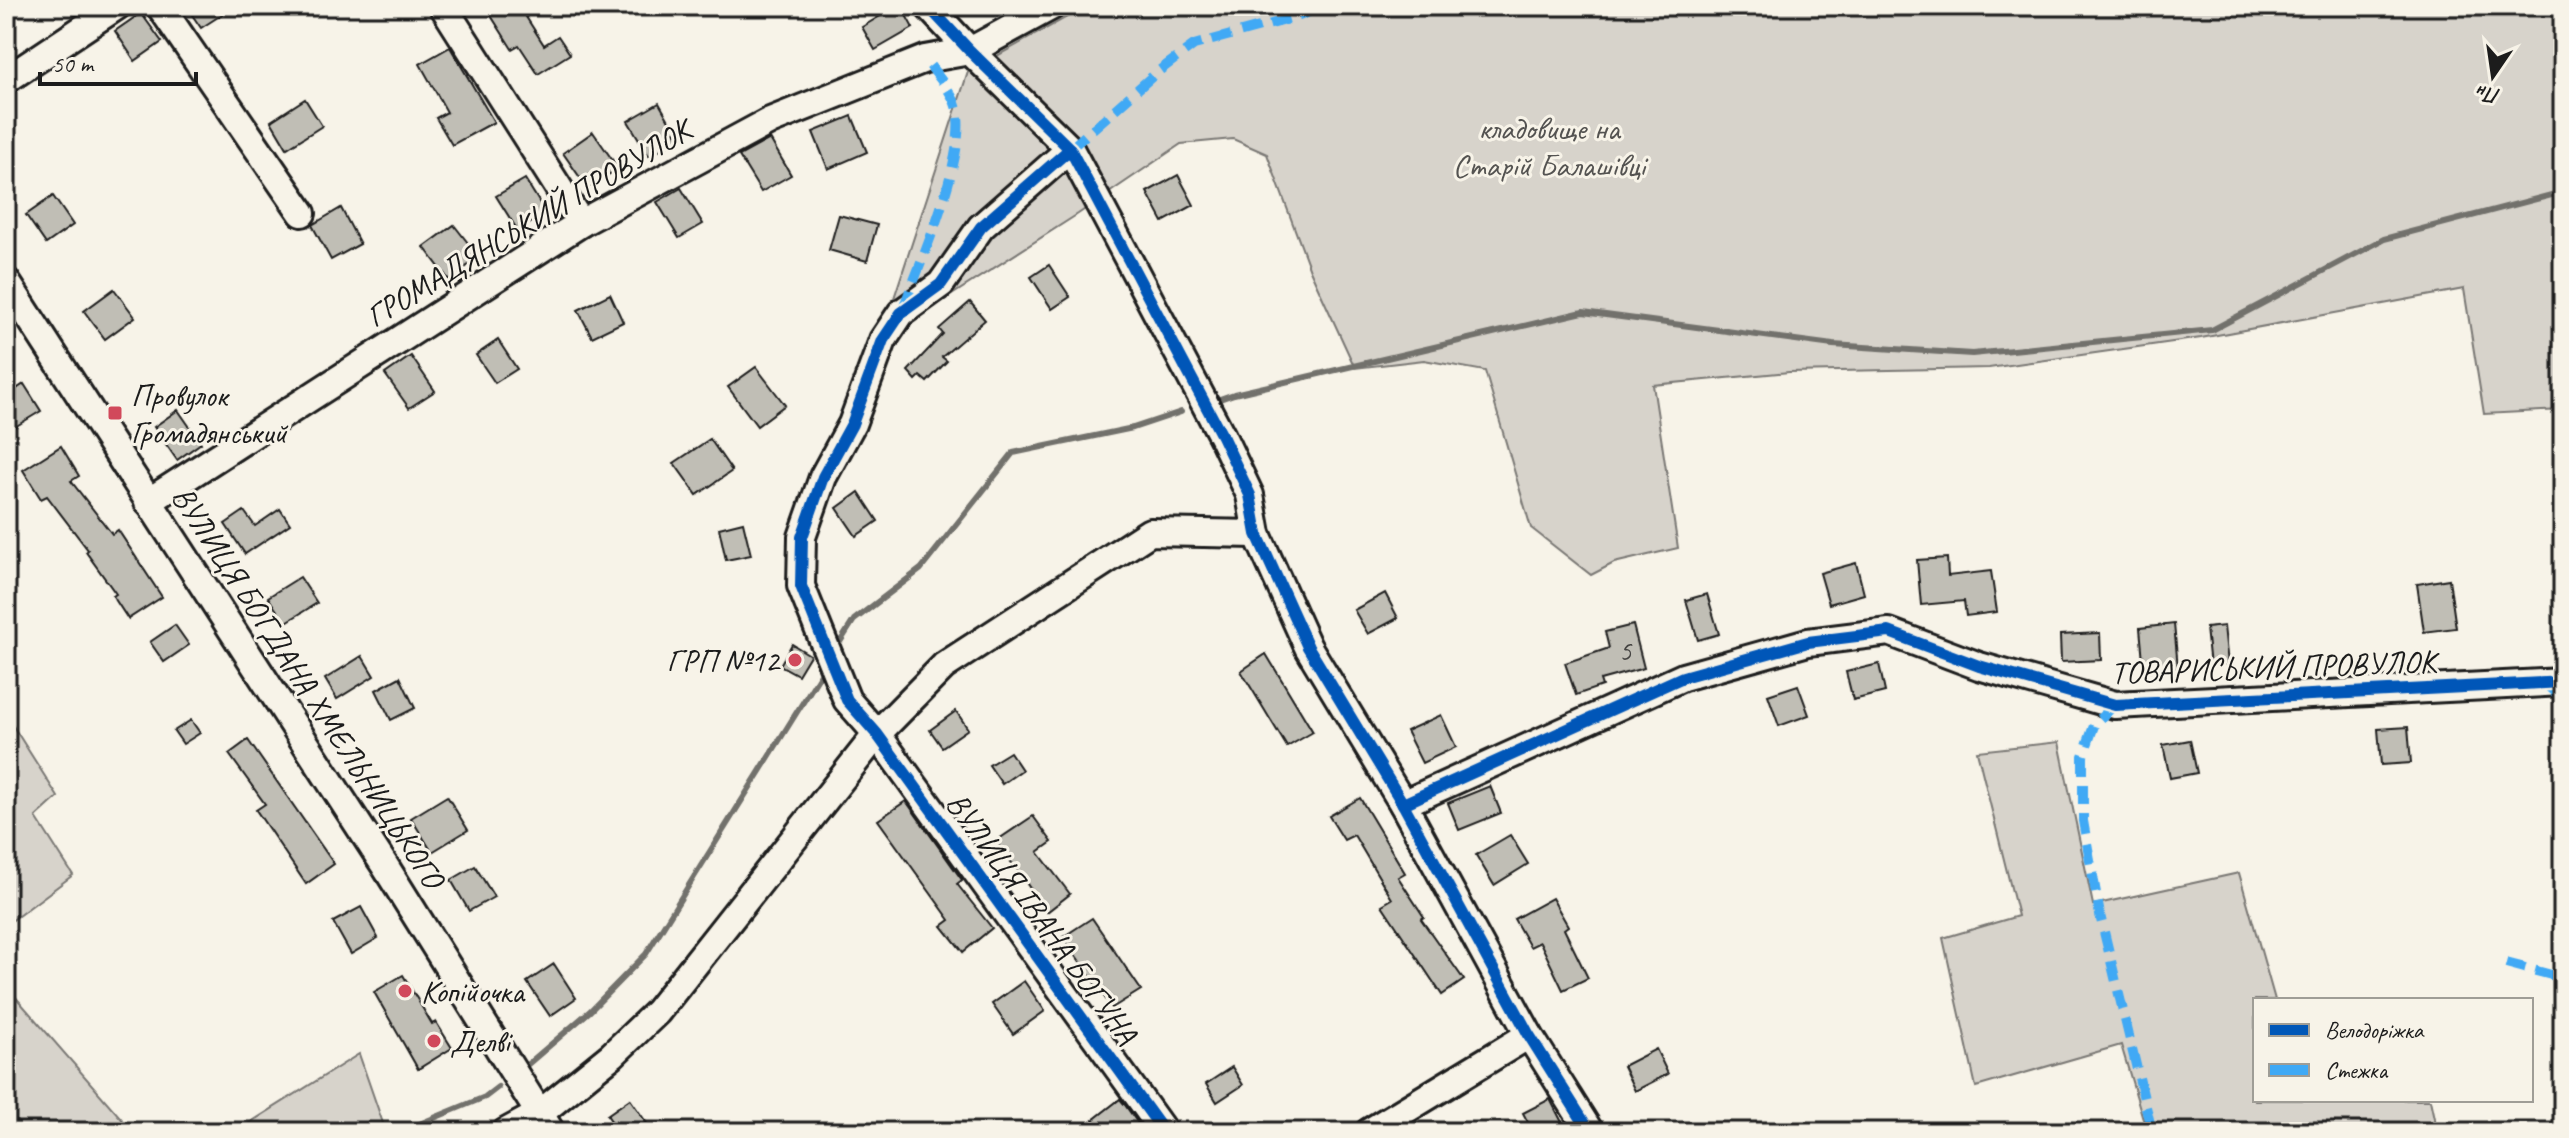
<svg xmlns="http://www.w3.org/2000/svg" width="2569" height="1138" font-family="Caveat,sans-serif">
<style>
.green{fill:#d7d3cb;stroke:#7a7874;stroke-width:2}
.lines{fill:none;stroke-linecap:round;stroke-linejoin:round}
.stream{stroke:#72716c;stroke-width:6}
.building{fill:#c0beb5;stroke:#1c1c1c;stroke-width:2}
.minor-casing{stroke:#1c1c1c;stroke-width:32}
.minor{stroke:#f7f3e8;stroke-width:26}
.quiet{stroke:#3fa9f5;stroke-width:10;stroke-dasharray:20 10;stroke-linecap:butt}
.cycleway-casing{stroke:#f7f3e8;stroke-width:17}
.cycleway{stroke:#0057b8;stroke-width:12}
.poi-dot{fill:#d1495b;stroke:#f7f3e8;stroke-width:3}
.labels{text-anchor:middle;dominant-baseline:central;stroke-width:6;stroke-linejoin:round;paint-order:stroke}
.number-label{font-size:28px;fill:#454442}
.park-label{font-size:32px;fill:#545351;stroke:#f7f3e8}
.street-label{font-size:32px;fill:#1c1c1c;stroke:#f7f3e8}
.poi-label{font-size:32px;fill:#1c1c1c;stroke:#f7f3e8;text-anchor:start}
</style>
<rect width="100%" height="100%" fill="#f7f3e8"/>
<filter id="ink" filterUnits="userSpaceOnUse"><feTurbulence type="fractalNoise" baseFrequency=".0125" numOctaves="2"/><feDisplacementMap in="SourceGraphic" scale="16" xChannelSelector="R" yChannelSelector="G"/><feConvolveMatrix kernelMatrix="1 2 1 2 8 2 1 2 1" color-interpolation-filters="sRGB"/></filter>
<g filter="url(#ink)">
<g class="green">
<path d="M1087,6h1476v404l-79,4 -20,-125 -263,49 -212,30 -200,4 -136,13 25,163 -64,15 -23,12 -60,-47 -46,-157 -61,-11 -69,8 -45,-98 -43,-116 -34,-15 -52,5 -103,70 -198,127 88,-269z"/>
<path d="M6,715l52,82 -22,20 37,58 -67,50z"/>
<path d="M2059,742l34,163 146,-32 36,127h-20v100h175l7,32h-290l-26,-87 -145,42 -33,-149 75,-22 -41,-165z"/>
<path d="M6,986l127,146h-127z"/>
<path d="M359,1054l27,78h-151z"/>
</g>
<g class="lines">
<g class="stream">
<path d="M1214,401l20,-7 349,-82 250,33 139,9 240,-24 172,-91 179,-47"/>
<path d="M840,642l14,-22 67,-51 92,-116 120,-25 48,-16"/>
<path d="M528,1064l62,-53 56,-57 174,-279"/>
<path d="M400,1132l85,-35 13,-10"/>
</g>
</g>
<g class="building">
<path d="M186,6h49l-34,22z"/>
<path d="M503,6h16l25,39 14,-9 12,18 -32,20 -19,-29 -7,4 -22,-35z"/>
<path d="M897,6h4l12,22 -38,22 -13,-23z"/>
<path d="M141,13l21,29 -27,19 -20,-30z"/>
<path d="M450,47l44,75 -42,23 -16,-27 11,-6 -27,-48z"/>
<path d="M305,99l17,27 -35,22 -16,-27z"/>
<path d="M659,103l20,35 -30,18 -21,-35z"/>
<path d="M852,116l15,36 -39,17 -15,-37z"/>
<path d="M593,132l25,36 -30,21 -25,-36z"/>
<path d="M770,139l21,36 -30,17 -22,-36z"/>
<path d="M1178,175l16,30 -31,17 -16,-30z"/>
<path d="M525,179l21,34 -28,18 -22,-35z"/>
<path d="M681,188l22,36 -24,14 -22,-36z"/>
<path d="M53,196l20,29 -27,19 -20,-29z"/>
<path d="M341,208l19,36 -29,16 -19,-35z"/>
<path d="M839,215l38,10 -10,36 -38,-11z"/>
<path d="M454,225l25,32 -30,23 -25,-33z"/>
<path d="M1049,265l21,32 -18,12 -21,-32z"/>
<path d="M114,289l21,28 -30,22 -21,-28z"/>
<path d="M610,294l13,28 -31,15 -14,-27z"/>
<path d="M970,302l15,18 -43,37 5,4 -20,21 -7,-6 -4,4 -8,-9 35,-37 -4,-5z"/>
<path d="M498,340l19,29 -22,14 -19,-28z"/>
<path d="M411,356l24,35 -26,17 -24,-34z"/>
<path d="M756,367l29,38 -28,21 -29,-39z"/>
<path d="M24,384l17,27 -28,17 -7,-11v-21z"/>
<path d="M178,410l23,33 -24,17 -23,-33z"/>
<path d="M710,439l22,32 -35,24 -23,-32z"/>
<path d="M61,446l18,30 -8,5 41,53 6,-4 44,67 -34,22 -15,-23 3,-2 -30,-42 2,-2 -41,-54 -6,3 -18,-29z"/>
<path d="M859,492l19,29 -22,15 -19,-28z"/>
<path d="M280,509l10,15 -45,30 -20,-30 19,-13 11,15z"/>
<path d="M743,522l8,33 -25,5 -7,-32z"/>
<path d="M1947,558l1,18 43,-5 6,41 -31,4 -2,-15 -43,4 -4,-45z"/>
<path d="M1856,563l8,31 -35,10 -9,-31z"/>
<path d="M300,577l17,26 -32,20 -17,-26z"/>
<path d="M2449,579l7,49 -32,4 -7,-48z"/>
<path d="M1385,593l13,25 -30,16 -14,-24z"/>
<path d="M1707,594l12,40 -21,6 -12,-40z"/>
<path d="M2174,624l4,44 -34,3 -4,-43z"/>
<path d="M175,625l14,20 -25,17 -14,-20z"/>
<path d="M1633,625l11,43 -44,12 2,6 -26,9 -11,-32 44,-15 -4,-16z"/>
<path d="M2224,626l4,38 -18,2 -4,-38z"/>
<path d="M2100,633l1,27 -40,2 -1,-27z"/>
<path d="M792,644l18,11 -12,20 -18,-10z"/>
<path d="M1266,654l47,78 -26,15 -46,-76z"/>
<path d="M362,656l12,20 -37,23 -12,-20z"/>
<path d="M1879,664l6,28 -32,8 -7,-28z"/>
<path d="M400,677l15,31 -24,12 -15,-30z"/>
<path d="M1798,685l11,30 -30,11 -11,-31z"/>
<path d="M956,711l12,18 -26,18 -12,-17z"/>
<path d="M1441,715l15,32 -34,16 -16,-32z"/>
<path d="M191,720l9,13 -17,11 -9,-13z"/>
<path d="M2408,727l3,36 -30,2 -3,-36z"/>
<path d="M248,740l86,124 -28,20 -50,-74 9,-6 -36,-50z"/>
<path d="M2190,740l7,33 -27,5 -7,-33z"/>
<path d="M1010,752l12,18 -20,14 -13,-19z"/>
<path d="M1490,786l11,27 -42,17 -11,-27z"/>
<path d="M447,796l21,34 -36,22 -21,-34z"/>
<path d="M1360,798l45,75 -7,4 26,40 -3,2 43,61 -22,15 -60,-90 10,-6 -38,-64 -10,5 -15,-24z"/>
<path d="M906,801l56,79 -5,4 35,44 -29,24 -21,-26 8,-6 -72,-100z"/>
<path d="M1033,816l19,26 -14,10 32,42 -23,18 -51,-71z"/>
<path d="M1510,835l18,29 -34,21 -18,-30z"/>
<path d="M475,866l19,31 -25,14 -18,-31z"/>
<path d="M1552,898l16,28 -4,3 24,49 -25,12 -23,-48 -10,5 -16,-28z"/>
<path d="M361,907l17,31 -27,16 -18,-32z"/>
<path d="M1092,918l49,72 -29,18 -49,-71z"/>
<path d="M554,964l22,34 -26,18 -23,-34z"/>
<path d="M403,975l29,49 4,-2 16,26 -34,21 -44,-77z"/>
<path d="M1024,981l21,30 -32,23 -21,-30z"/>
<path d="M1656,1049l12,25 -33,17 -12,-25z"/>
<path d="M1232,1067l11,18 -26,17 -11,-18z"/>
<path d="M630,1099l23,33h-34l-12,-17z"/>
<path d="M1120,1099l5,6 19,27h-42l-9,-12z"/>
<path d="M1550,1099l17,33h-34l-10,-19z"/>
</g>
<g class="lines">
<defs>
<g id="minor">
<path d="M160,6l142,207"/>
<path d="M443,6l138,217"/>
<path d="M928,6l42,45 100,98 152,287 28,59 7,39 51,113 95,157 126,231 61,97"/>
<path d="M6,80l111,-74"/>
<path d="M1070,149l-89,78 -40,57 -40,29 -18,27 -31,84 -29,53 -21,60 -1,49 46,114 30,34 287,398"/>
<path d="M6,281l379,585 166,266"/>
<path d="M148,502l433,-279 189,-102 155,-62 45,-8 82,-45"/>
<path d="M1403,804l280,-127 125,-35 81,-10 90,34 136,39 448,-23"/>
<path d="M506,1132l33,-18 73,-59 45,-43 220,-278 67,-68 206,-134 107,2"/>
<path d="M1369,1132l160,-97"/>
</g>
</defs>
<use href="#minor" class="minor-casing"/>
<use href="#minor" class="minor"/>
<g class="quiet">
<path d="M1070,149l86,-76 38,-28 103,-28 25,-11"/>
<path d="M903,309c17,-46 67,-158 53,-203 -5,-16 -21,-33 -31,-47"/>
<path d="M2544,683l19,16"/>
<path d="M2115,705l-20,18 -12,33v65l17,94 52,217"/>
<path d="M2506,963l57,15"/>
</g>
<defs>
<g id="cycleway">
<path d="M928,6l42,45 100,98 152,287 28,59 7,39 51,113 95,157 126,231 61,97"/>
<path d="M1070,149l-89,78 -40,57 -40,29 -18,27 -31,84 -29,53 -21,60 -1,49 46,114 30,34 287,398"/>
<path d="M1403,804l280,-127 125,-35 81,-10 90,34 136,39 448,-23"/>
</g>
</defs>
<use href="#cycleway" class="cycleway-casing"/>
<use href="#cycleway" class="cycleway"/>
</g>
</g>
<g class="poi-dot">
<rect x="107" y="405" width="16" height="16" rx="4"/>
<circle cx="795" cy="660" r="8"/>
<circle cx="405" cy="991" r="8"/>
<circle cx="434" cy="1041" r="8"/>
</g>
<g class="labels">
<g class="number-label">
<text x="1625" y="650">5</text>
</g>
<g class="park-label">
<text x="1549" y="128">кладовище на<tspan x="1549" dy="37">Старій Балашівці</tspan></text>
</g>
<g class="street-label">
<text transform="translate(528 223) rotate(-31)">ГРОМАДЯНСЬКИЙ ПРОВУЛОК</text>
<text transform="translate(2273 667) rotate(-2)">ТОВАРИСЬКИЙ ПРОВУЛОК</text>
<text transform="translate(308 687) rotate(57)">ВУЛИЦЯ БОГДАНА ХМЕЛЬНИЦЬКОГО</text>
<text transform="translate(1042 918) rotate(54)">ВУЛИЦЯ ІВАНА БОГУНА</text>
</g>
<g class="poi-label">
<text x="131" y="395">Провулок<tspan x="131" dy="37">Громадянський</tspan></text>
<text x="779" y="660" text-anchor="end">ГРП №12</text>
<text x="421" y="991">Копійочка</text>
<text x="450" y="1041">Делві</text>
</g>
</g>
<rect width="2569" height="1138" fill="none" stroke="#f7f3e8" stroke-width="32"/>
<rect x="16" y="16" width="2537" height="1106" fill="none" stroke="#1c1c1c" stroke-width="3" filter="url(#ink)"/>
<rect x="2253" y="998" width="280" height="104" fill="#f7f3e8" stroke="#9f9d96" stroke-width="2"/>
<rect x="2269" y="1024" width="40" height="12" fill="#0057b8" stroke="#9f9d96" stroke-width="2"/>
<text x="2325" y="1038" font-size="24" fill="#1c1c1c">Велодоріжка</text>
<rect x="2269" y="1064" width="40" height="12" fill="#3fa9f5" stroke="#9f9d96" stroke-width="2"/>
<text x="2325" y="1078" font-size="24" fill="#1c1c1c">Стежка</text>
<g transform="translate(2493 76) rotate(193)" stroke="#f7f3e8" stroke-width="6" paint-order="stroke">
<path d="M0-6L14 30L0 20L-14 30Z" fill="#1c1c1c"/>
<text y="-12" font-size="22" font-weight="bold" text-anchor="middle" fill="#1c1c1c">Пн</text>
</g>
<path d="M40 72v12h156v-12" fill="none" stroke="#1c1c1c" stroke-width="4"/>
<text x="52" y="72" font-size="24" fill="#1c1c1c" stroke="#f7f3e8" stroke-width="6" paint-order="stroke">50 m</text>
</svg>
